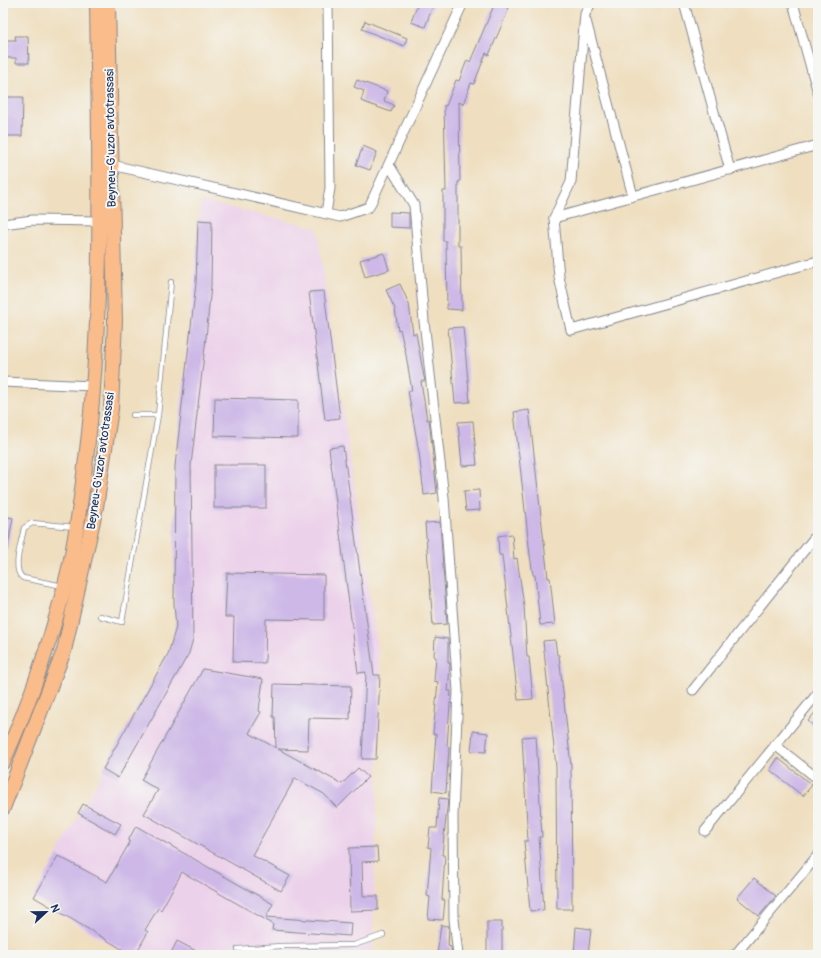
<svg xmlns="http://www.w3.org/2000/svg" width="821" height="958" font-family="Pangolin,sans-serif">
<style>
.built{fill:#ecd1ea}
.building{fill:#cdb8e7}
.lines{fill:none;stroke-linecap:round;stroke-linejoin:round}
.service-casing{stroke:#85878f;stroke-width:6}
.minor-casing{stroke:#85878f;stroke-width:11}
.trunk-casing{stroke:#85878f;stroke-width:16}
.service{stroke:#fff;stroke-width:4.5}
.minor{stroke:#fff;stroke-width:9}
.trunk{stroke:#f9bc8a;stroke-width:14}
.labels{text-anchor:middle;dominant-baseline:central;stroke-width:4;stroke-linejoin:round;paint-order:stroke}
.street-label{font-size:12px;fill:#1b2f5e;stroke:#f6f6f2}
</style>
<rect width="100%" height="100%" fill="#f6f6f2"/>
<filter id="ink" filterUnits="userSpaceOnUse"><feTurbulence type="fractalNoise" baseFrequency=".025" numOctaves="2"/><feDisplacementMap in="SourceGraphic" scale="8" xChannelSelector="R" yChannelSelector="G"/><feConvolveMatrix kernelMatrix="1 2 1 2 8 2 1 2 1" color-interpolation-filters="sRGB"/></filter>
<filter id="wash" filterUnits="userSpaceOnUse"><feTurbulence type="fractalNoise" baseFrequency=".012" numOctaves="4" result="noise"/><feDisplacementMap in="SourceGraphic" scale="16" xChannelSelector="R" yChannelSelector="G"/><feGaussianBlur stdDeviation="0.9" result="paint"/><feColorMatrix in="noise" values="0 0 0 0 0 0 0 0 0 0 0 0 0 0 0 0 0 1.4 0 .05"/><feComposite in="paint" operator="in"/></filter>
<g filter="url(#wash)">
<rect width="100%" height="100%" fill="#efdfc0"/>
<path class="built" d="M201,201l116,27 64,445 -9,282h-245l-94,-57 135,-244 8,-27v-168z"/>
<g id="blocks">
<g class="building">
<path d="M418,3h16l-9,24 -14,-5z"/>
<path d="M495,3l14,5 -20,47 -3,-2 -12,31 -3,-1 -8,21 -4,-2 1,80h-2v64h3l1,64 -15,-1 -1,-68h-3v-50h3l-2,-86 2,1 10,-26 3,1 8,-21 3,2z"/>
<path d="M365,21l42,17 -3,8 -42,-17z"/>
<path d="M15,36h13l1,27h-13v-5h-13v-18h13z"/>
<path d="M357,80l30,11 -3,10 10,4 -3,7 -30,-11 3,-10 -10,-4z"/>
<path d="M3,97h20l-1,39h-19z"/>
<path d="M363,146l14,6 -7,18 -14,-5z"/>
<path d="M390,212l19,1v15l-19,-1z"/>
<path d="M198,220l14,1 -1,64 -5,53 -15,127 2,174 -4,14 -71,125 -15,-9 65,-115 8,-27 -2,-23 1,-138 21,-183z"/>
<path d="M384,253l5,17 -24,7 -5,-17z"/>
<path d="M400,284l9,20 4,30 3,-1 8,44 1,4h-4l6,39 2,-1 8,74 -13,2 -5,-43 -11,-61h4l-6,-36 -6,-26 -2,1 -3,-21 -9,-19z"/>
<path d="M324,291l16,127 -15,2 -16,-128z"/>
<path d="M463,327l7,75 -15,1 -7,-75z"/>
<path d="M215,398l83,2v38l-84,-2z"/>
<path d="M529,410l19,168h2l5,46 -15,1 -5,-50h-2l-3,-20 -16,-143z"/>
<path d="M473,421l4,44 -15,1 -4,-44z"/>
<path d="M343,446l31,229h6l-4,84h-14l4,-87 -8,1 -29,-225z"/>
<rect x="214" y="465" width="52" height="43"/>
<path d="M479,490l1,20 -14,1 -2,-20z"/>
<path d="M3,516l10,2 -6,32h-4z"/>
<path d="M440,522l7,102 -14,1 -8,-102z"/>
<path d="M512,534l2,25 3,-1 7,48 3,51h2l4,42 -15,1 -16,-145h-3l-1,-19z"/>
<path d="M227,573l97,2v45l-58,-1 -1,44 -32,-1 1,-45h-9z"/>
<path d="M435,637l13,2v24h2v3l-2,25h3l-4,55 2,1 -3,46 -14,-2 4,-57h-3l5,-52 -4,-1 2,-24h-2z"/>
<path d="M555,640l2,15h2l12,111 1,143h-15l-1,-142 -13,-126z"/>
<path d="M203,669l60,10 -4,32 2,1 -12,21 27,15 -1,-31h-2l1,-33 77,2 -1,33 -41,-1 -1,32 -30,-1 64,35 16,-16 10,9 -31,31 -13,-14 -29,-16 -43,77 38,21 -9,15 -137,-77 14,-24 -17,-10z"/>
<path d="M818,709v21l-10,-9z"/>
<path d="M473,731l15,2 -2,19 -15,-1z"/>
<path d="M536,736l6,101h-3l5,73 -14,1 -6,-70h4l-6,-104z"/>
<path d="M778,758l34,27 -9,11 -33,-26z"/>
<path d="M439,798l9,1 -6,56h3l-3,45h3l-2,20 -15,-1 2,-22 -3,-1 4,-48 -3,-1 2,-19h7z"/>
<path d="M83,804l38,20 -6,10 -37,-21z"/>
<path d="M136,826l137,78 -7,13 85,6 -1,13 -78,-6 1,-6 -91,-52 -21,38 -3,-2 -13,22 3,2 -13,23h-3l-98,-58 24,-41 49,26 23,-40 -2,-1z"/>
<path d="M377,847l1,14 -16,1 1,34h15v14l-28,1 -1,-63z"/>
<path d="M754,878l22,18 -17,20 -22,-18z"/>
<rect x="487" y="922" width="15" height="33"/>
<path d="M441,925l8,1 -1,20 3,1 1,8h-15z"/>
<path d="M576,927l15,2 -3,26h-14z"/>
<path d="M177,941l27,14h-34z"/>
</g>
</g>
</g>
<g filter="url(#ink)">
<use href="#blocks" fill-opacity="0" stroke="#85878f" stroke-width="1"/>
<g class="lines">
<defs>
<g id="service">
<path d="M158,415l13,-133"/>
<path d="M63,586l-40,-8c-12,-8 -1,-37 1,-50l8,-5 43,4"/>
<path d="M100,616l22,6 36,-207h-25"/>
<path d="M238,949l43,-3 73,-1 29,-10"/>
</g>
<g id="minor">
<path d="M591,3l-6,11 -14,168 -17,36 5,59 12,53 247,-69"/>
<path d="M684,3l46,167"/>
<path d="M793,3l25,90"/>
<path d="M586,21l47,175"/>
<path d="M112,165l228,52 29,-10 94,-204"/>
<path d="M389,165l25,40 10,116 20,177 14,193 -5,125 1,103 4,36"/>
<path d="M326,213l4,-25 -2,-185"/>
<path d="M554,218l264,-73"/>
<path d="M3,224l30,-4 67,1"/>
<path d="M3,382l90,4"/>
<path d="M693,690l125,-157"/>
<path d="M775,745l43,34"/>
<path d="M705,831l113,-138"/>
<path d="M735,955l83,-100"/>
</g>
<g id="trunk">
<path d="M3,762c29,-64 51,-130 67,-198 9,-43 14,-87 19,-131 15,-143 10,-287 8,-430"/>
<path d="M3,808l61,-157 32,-144 15,-98 4,-88 -7,-318"/>
</g>
</defs>
<use href="#service" class="service-casing"/>
<use href="#minor" class="minor-casing"/>
<use href="#trunk" class="trunk-casing"/>
<use href="#service" class="service"/>
<use href="#minor" class="minor"/>
<use href="#trunk" class="trunk"/>
</g>
</g>
<g class="labels">
<g class="street-label">
<text transform="translate(111 138) rotate(-91)">Beyneu-G'uzor avtotrassasi</text>
<text transform="translate(101 461) rotate(-82)">Beyneu-G'uzor avtotrassasi</text>
</g>
</g>
<rect width="821" height="958" fill="none" stroke="#f6f6f2" stroke-width="16"/>
<g transform="translate(46 912) rotate(68)" stroke="#f6f6f2" stroke-width="3" paint-order="stroke">
<path d="M0-3L7 15L0 10L-7 15Z" fill="#1b2f5e"/>
<text y="-6" font-size="11" font-weight="bold" text-anchor="middle" fill="#1b2f5e">N</text>
</g>
</svg>
